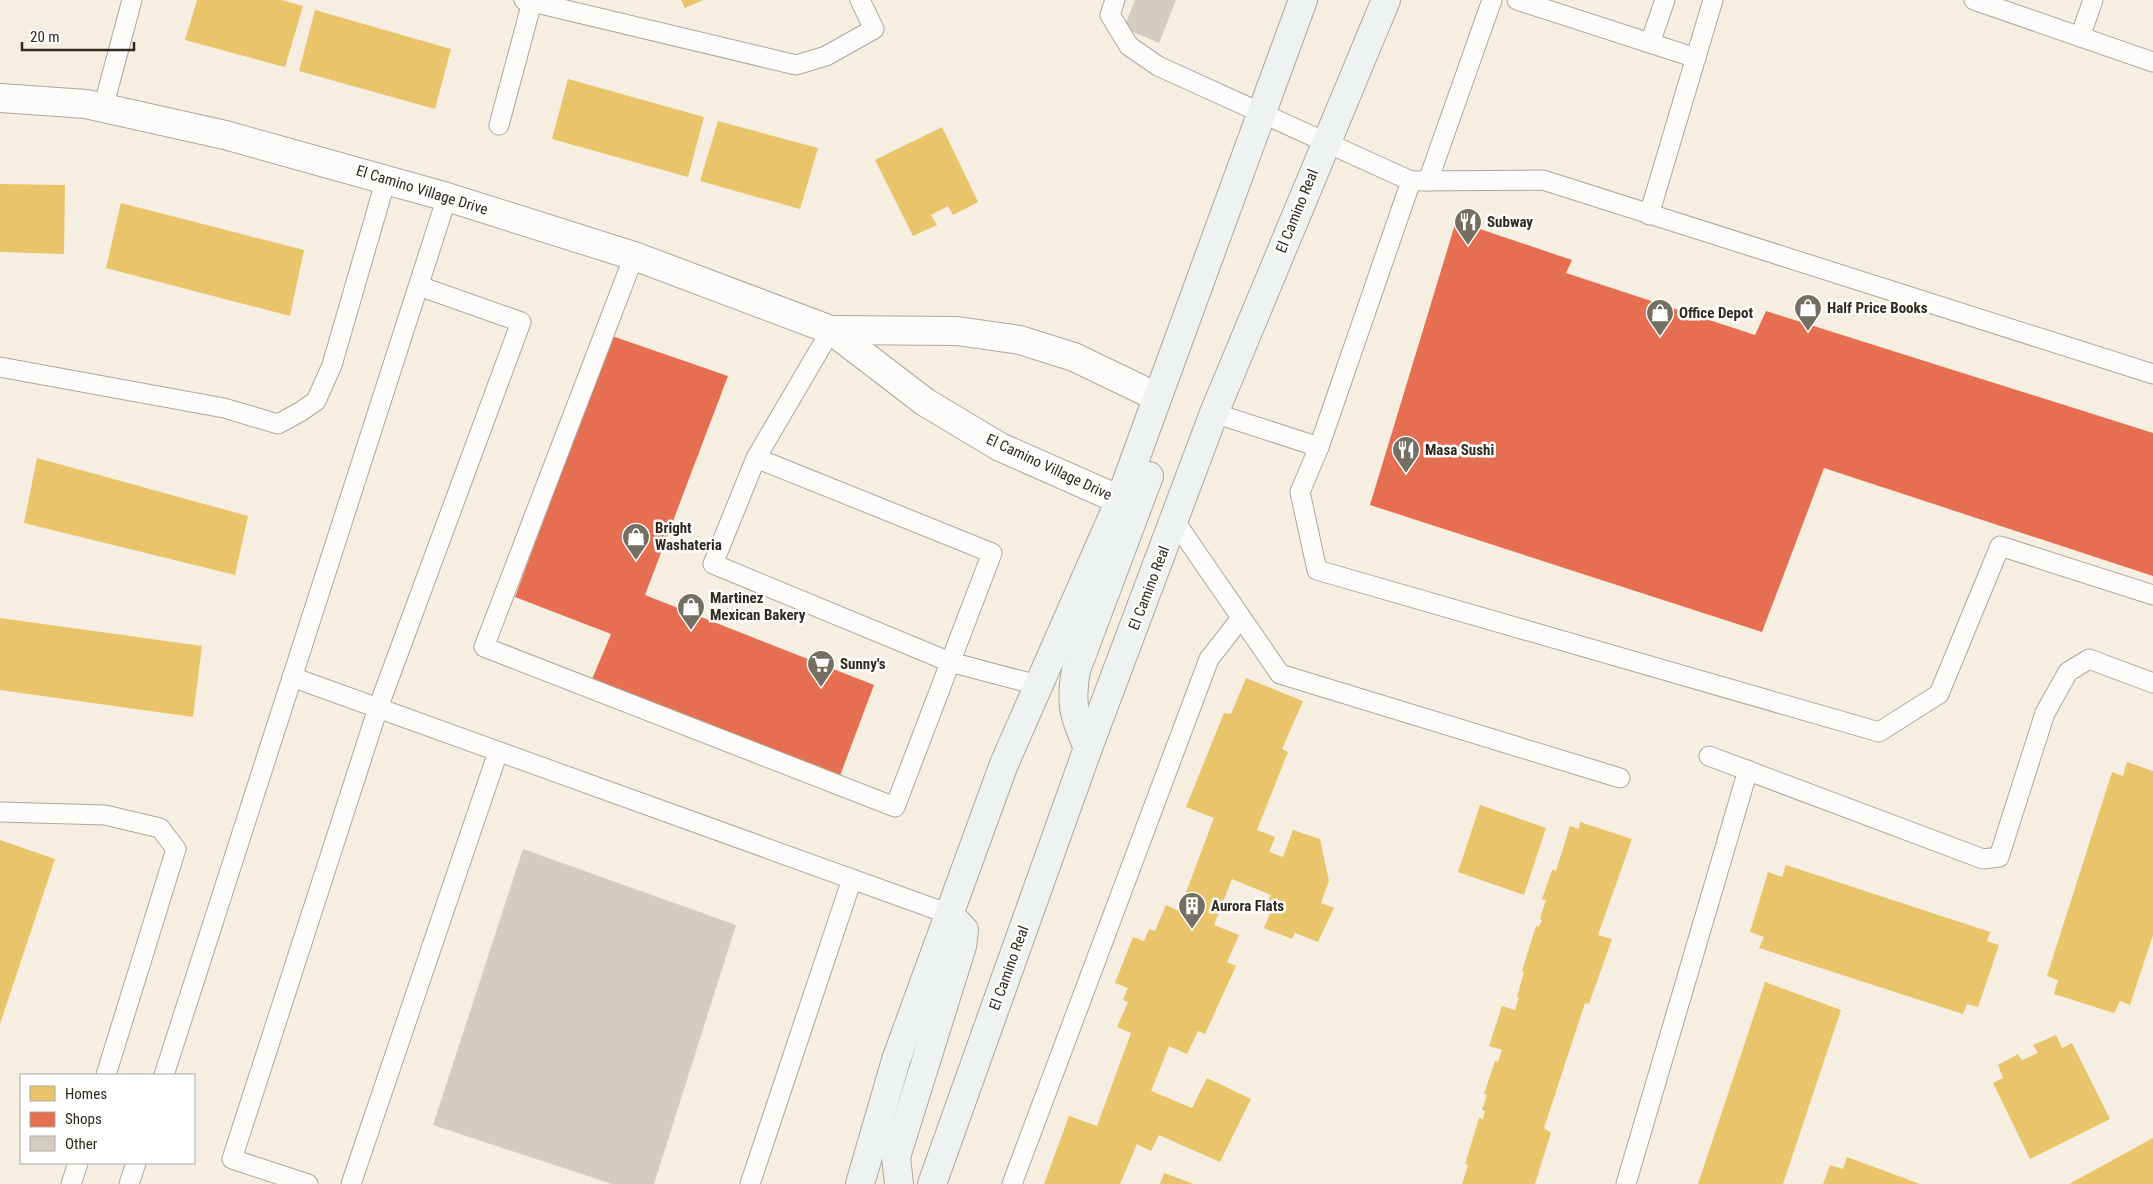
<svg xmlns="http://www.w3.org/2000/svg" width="2153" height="1184" font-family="'Roboto Condensed',sans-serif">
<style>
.homes{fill:#e9c46a}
.shops{fill:#e76f51}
.building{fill:#d3cdc1}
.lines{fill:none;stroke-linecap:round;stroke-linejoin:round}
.lane-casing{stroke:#ada89c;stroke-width:21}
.street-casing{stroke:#ada89c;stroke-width:30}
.secondary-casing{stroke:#ada89c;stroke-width:30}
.lane{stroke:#fefcfa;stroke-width:19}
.street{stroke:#fefcfa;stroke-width:28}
.secondary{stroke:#eef3f2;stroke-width:28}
.labels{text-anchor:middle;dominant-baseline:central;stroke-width:5;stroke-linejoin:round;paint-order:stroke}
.street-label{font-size:15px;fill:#302a1e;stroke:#fff}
.poi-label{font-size:15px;font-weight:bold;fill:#302a1e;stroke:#fff;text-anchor:start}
</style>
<rect width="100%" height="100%" fill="#f6eee0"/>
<g class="homes">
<path d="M197,0h84l22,6 -18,61 -100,-27z"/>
<path d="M681,0h22l-18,8z"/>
<path d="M315,10l136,39 -16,60 -136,-38z"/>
<path d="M568,79l136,38 -16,60 -136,-38z"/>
<path d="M718,121l100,27 -18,61 -100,-28z"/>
<path d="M942,127l36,75 -25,13 -5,-9 -17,9 6,10 -24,11 -38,-76z"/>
<path d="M0,184l65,1 -1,69 -64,-2z"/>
<path d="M121,203l183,47 -14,66 -184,-48z"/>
<path d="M37,458l211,58 -13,59 -211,-52z"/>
<path d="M0,618l202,28 -9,71 -193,-27z"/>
<path d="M1246,678l57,23 -21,48 6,3 -31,78 18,7 -6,15 14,5 10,-27 27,9 9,42 -8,22 13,5 -16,34 -23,-9 -3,6 -28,-11 8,-20 -6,-2 5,-11 -39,-16 -18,46 25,10 -12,27 9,4 -31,68 -7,-3 -11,23 -18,-8 -18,45 41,17 15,-30 44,21 -31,63 -61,-27 -8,16 -14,-7 -17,40h-76l25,-68 28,10 34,-93 -14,-6 11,-25 -5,-2 5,-12 -13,-5 18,-46 11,4 5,-12 6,2 11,-26 13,6 35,-93 -28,-11 38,-94 7,1z"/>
<path d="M2127,762l26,9v164l-23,70 -10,-4 -6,12 -60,-19 4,-14 -11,-4 65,-204 11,4z"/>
<path d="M1480,805l66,23 -22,67 -66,-23z"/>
<path d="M1580,822l52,17 -34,96 14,4 -23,65 -4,-1 -41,125 7,5 -16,51h-73l6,-19 -3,-1 14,-46 4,1 2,-8 -3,-1 5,-15 -3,-1 11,-33 3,1 4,-12 -13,-4 13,-40 13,4 4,-13h-2l7,-25 -2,-1 14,-45 3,1 3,-7 -2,-1 6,-19 -4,-1 10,-29 4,1 14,-45 9,3z"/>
<path d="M0,840l55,19 -55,165z"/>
<path d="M1786,865l204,67 -3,9 12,4 -21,62 -11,-3 -4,10 -204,-66 5,-11 -14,-5 18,-60 14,5z"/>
<path d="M1765,982l76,28 -58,174h-85z"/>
<path d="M2056,1035l6,13 10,-5 38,76 -80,40 -37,-76 10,-5 -5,-13 20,-11 4,6 16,-7 -5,-8z"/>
<path d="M2153,1138v46h-84z"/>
<path d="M1847,1157l73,27h-97l7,-19 13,4z"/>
<path d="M1164,1173l30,11h-34z"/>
</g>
<g class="shops">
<path d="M1456,221l116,39 -6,13 189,62 11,-24 387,122v143l-329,-108 -62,164 -392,-127z"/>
<path d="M612,336l116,40 -83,219 229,90 -36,96 -248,-97 21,-50 -96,-37z"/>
</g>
<g class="building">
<path d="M1135,0h41l-17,43 -35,-15z"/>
<path d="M523,849l213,76 -82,259h-42l-179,-59z"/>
</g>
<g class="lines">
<defs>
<g id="lane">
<path d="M524,0l272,65 30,-9 48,-27 -14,-29"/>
<path d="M1115,0l-5,15 19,31 29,20 253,115 132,-1 610,194"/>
<path d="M1517,0l179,58"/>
<path d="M1974,0l179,62"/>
<path d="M2080,37l13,-37"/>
<path d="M1650,43l15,-43"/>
<path d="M103,108l29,-108"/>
<path d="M499,125l33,-123"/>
<path d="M1428,181l64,-181"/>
<path d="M1649,215l64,-215"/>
<path d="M634,256l-150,391 411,160 97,-254 -236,-95"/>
<path d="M831,330l-75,128 -43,106 237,98 87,23"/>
<path d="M0,367l224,41 54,16 22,-12 16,-11 16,-36 54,-186"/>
<path d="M1214,413l105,34 92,-266"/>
<path d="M1319,447l-19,45 17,78 562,162 60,-38 61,-148 153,49"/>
<path d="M1174,520l106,154 340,104"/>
<path d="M292,677l657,237"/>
<path d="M1709,756l274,103 16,-2 46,-144 23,-41 21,-13 64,24"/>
<path d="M0,812l105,3 55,13 16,21 -70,226"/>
<path d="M164,1075l283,-878"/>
<path d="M71,1184l7,-21"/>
<path d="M129,1184l7,-21"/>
<path d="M308,1184l-76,-25 146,-451 143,-386 -102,-36"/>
<path d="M351,1184l147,-432"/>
<path d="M750,1184l102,-305"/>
<path d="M1012,1184l197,-525 32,-41"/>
<path d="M1626,1184l122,-414"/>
</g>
<g id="street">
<path d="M0,98l86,6 139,31 222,62 187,59 197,74 94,72 75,45 120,53"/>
<path d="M831,330l126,1 63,9 54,17 83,40"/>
</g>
<g id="secondary">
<path d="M1088,748c-14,-32 -18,-43 -12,-78l73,-194"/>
<path d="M860,1184l36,-124 108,-296 116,-264 183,-500"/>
<path d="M899,1184l-3,-27 66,-211 2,-16 -15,-16"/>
<path d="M932,1184l156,-436 126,-335 172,-413"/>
</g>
</defs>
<use href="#lane" class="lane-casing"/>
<use href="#street" class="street-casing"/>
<use href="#secondary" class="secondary-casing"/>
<use href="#lane" class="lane"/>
<use href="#street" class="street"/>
<use href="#secondary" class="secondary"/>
</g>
<defs>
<symbol id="restaurant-pin" viewBox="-11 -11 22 30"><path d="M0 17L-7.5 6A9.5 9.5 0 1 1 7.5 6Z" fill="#756f62" stroke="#fff"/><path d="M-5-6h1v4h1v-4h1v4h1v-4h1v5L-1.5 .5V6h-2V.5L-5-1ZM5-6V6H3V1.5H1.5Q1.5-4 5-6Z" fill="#fff"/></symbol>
<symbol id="shop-pin" viewBox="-11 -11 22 30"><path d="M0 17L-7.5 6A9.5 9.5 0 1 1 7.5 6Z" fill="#756f62" stroke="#fff"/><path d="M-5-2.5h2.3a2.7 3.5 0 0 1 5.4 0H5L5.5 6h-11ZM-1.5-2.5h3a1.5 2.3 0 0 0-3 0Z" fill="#fff"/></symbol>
<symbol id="supermarket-pin" viewBox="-11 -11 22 30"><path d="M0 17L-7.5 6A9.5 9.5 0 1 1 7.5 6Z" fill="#756f62" stroke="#fff"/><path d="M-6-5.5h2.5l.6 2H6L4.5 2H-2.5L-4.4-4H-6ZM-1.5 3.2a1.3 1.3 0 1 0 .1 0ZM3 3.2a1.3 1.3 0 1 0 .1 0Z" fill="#fff"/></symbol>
<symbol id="building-pin" viewBox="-11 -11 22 30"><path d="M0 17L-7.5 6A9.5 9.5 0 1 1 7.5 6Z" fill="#756f62" stroke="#fff"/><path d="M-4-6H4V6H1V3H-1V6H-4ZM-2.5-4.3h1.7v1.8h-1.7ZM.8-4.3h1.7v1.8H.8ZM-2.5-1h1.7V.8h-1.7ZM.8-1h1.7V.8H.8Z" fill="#fff"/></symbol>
</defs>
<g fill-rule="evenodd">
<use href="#restaurant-pin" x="1452" y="206" width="32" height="43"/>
<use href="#shop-pin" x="1792" y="292" width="32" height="43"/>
<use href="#shop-pin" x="1644" y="297" width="32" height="43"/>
<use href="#restaurant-pin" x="1390" y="434" width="32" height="43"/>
<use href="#shop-pin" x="620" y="521" width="32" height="43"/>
<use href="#shop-pin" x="675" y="591" width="32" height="43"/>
<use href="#supermarket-pin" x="805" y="648" width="32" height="43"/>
<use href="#building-pin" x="1176" y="890" width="32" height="43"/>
</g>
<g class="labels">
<g class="street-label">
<text transform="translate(422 190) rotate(17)">El Camino Village Drive</text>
<text transform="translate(1297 211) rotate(-68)">El Camino Real</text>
<text transform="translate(1049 467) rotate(25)">El Camino Village Drive</text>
<text transform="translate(1149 588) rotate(-69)">El Camino Real</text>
<text transform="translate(1009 968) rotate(-70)">El Camino Real</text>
</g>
<g class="poi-label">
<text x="1487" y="222">Subway</text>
<text x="1827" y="308">Half Price Books</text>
<text x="1679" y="313">Office Depot</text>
<text x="1425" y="450">Masa Sushi</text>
<text x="655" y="528">Bright<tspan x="655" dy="17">Washateria</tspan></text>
<text x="710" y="598">Martinez<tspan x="710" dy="17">Mexican Bakery</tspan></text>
<text x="840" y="664">Sunny's</text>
<text x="1211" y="906">Aurora Flats</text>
</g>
</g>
<rect x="20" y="1074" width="175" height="90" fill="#ffffff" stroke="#acaaa5"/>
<rect x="30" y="1086" width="25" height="15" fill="#e9c46a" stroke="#acaaa5"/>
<text x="65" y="1099" font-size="15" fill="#302a1e">Homes</text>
<rect x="30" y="1112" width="25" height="15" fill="#e76f51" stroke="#acaaa5"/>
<text x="65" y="1124" font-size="15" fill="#302a1e">Shops</text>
<rect x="30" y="1136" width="25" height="15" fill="#d3cdc1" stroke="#acaaa5"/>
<text x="65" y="1149" font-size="15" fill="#302a1e">Other</text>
<path d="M22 42v8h112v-8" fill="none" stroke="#302a1e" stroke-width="2.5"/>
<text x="30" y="42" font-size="15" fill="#302a1e" stroke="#ffffff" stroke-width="4" paint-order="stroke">20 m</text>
</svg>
